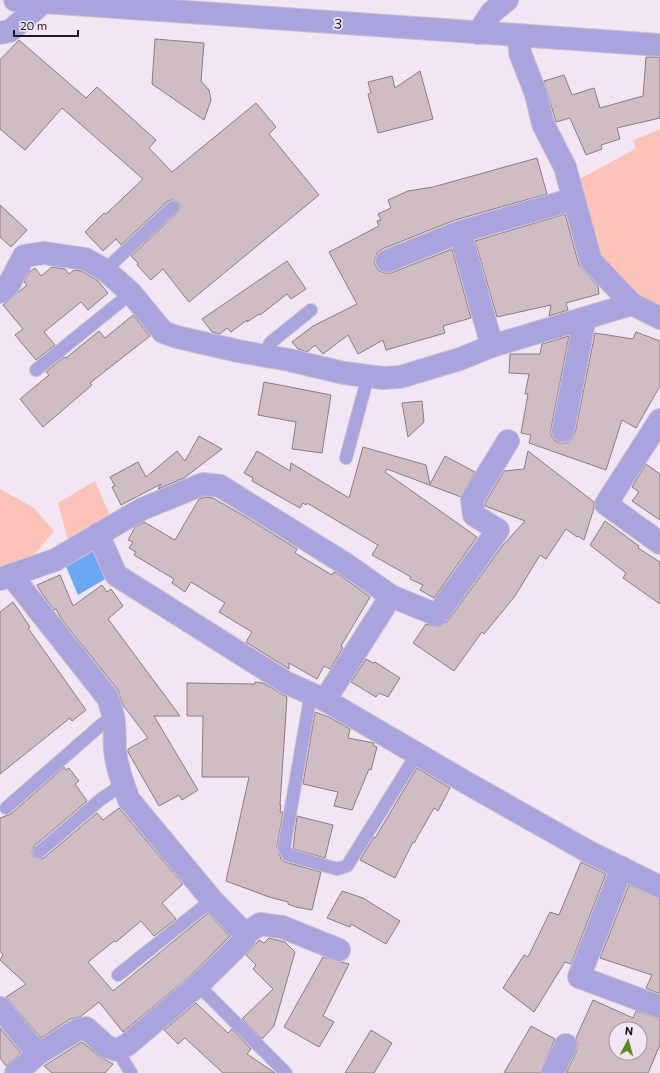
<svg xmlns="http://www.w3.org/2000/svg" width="660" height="1073" font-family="Commissioner,sans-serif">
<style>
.green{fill:#fdc3b9}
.water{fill:#6ca8f1}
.building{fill:#cfbdc3;stroke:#8c7b81;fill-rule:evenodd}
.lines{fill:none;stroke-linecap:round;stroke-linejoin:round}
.service-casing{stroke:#ccc1ce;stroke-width:14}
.minor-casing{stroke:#ccc1ce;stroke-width:24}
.tertiary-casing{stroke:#ccc1ce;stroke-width:24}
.service{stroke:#a9a4de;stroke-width:12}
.minor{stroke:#a9a4de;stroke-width:22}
.tertiary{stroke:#a9a4de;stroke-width:22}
.labels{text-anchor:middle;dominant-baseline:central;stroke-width:3.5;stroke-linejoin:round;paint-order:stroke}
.street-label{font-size:14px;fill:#1e1a1f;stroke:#f2e6f4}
</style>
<rect width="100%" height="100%" fill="#f2e6f4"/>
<g class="green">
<path d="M660,129v183l-59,-47 -23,-85 57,-31 -1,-9z"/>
<path d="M95,481l16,37 -43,22 -10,-37z"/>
<path d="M0,489l34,19 20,23 -19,23 -35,13z"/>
</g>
<path class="water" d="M95,545l12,33 -29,17 -13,-31z"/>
<g class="building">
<path d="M155,39l49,4 -3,38 8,9 2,10 -7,20 -52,-36z"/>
<path d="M19,40l67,58 11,-11 59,53 -7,8 23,24 84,-69 20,24 -7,7 50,61 -130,107 -26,-33 -12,11 -14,-15 1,-2 -7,-7 47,-44 2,-6 -2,-4 -6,-2 -4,1 -47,44 -5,-6 -13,12 -18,-19 19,-19 2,1 37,-35 -81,-71 -37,42 -25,-21v-69z"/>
<path d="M646,57h14v61l-43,10 3,11 -19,6 1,4 -16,6 -16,-37 -14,4 -12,-41 20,-6 8,20 22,-7 6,20 43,-12z"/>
<path d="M420,71l13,48 -55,14 -10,-39 3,-1 -3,-11 24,-6 3,12z"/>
<path d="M537,158l10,36 -92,26 -73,29 -5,4 -2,6v6l4,6 6,2h6l61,-24 19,69 -28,8 2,7 -59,17 -3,-10 -25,14 -10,-19 -25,19 -8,-9 -8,7 -9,-3 -6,-7 21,-16 44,-22 -28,-52 50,-26 -2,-5 4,-1 -3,-6 13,-6 -3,-8 20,-9 25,-4z"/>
<path d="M0,205l27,25 -16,17 -11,-10z"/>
<path d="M565,214l14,51 19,21 1,8 -33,9 2,7 -19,6 2,-11 -54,12 -22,-76z"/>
<path d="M287,261l19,28 -15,10 -4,-5 -27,21 -1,-1 -12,8v-2l-16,12 -4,-4 -7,6 -8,-2 -10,-13z"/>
<path d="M52,267l13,2 4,5 5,-4 7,1 16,9 11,13 -20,17 -7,-8 -37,30 11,13 -19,15 -21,-25 8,-6 -20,-24 24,-20 -3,-3 5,-10 6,-4 6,8z"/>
<path d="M133,315l17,21 -60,47 2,2 -49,42 -23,-28 29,-24 -3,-3 18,-15 2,1 33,-27 6,7z"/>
<path d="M636,332l24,9v45l-24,42 -14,-8 -16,50 -77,-27 2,-8 -10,-2 7,-39h-3l4,-20 -20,-1 1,-19h30l2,-10 27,-8 -18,93v6l4,6 5,2h7l5,-4 3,-6 20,-100 38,6z"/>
<path d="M264,382l67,13 -9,58 -30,-4 4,-27 -38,-7z"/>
<path d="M422,401l2,21 -16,15 -6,-34z"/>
<path d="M199,436l23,13 -38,29 -26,11 3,-5 -40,21 -9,-18 3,-1 -5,-9 28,-15 8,15 31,-26 8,10z"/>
<path d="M363,447l63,18 4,19 15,-28 30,16 -14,25 -74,-28 -2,3 92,65 -43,61 -14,-8 3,-5 -13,-6 1,-2 -39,-22 6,-10 -71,-42 -1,2 -3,-2 -3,5 -48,-27 1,-3 -9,-5 13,-22 33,20 1,-8 58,35z"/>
<path d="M528,451l66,51v6l-10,32 -6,-4 -1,1 -11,-8 -20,30 -6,-4 -25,41 -31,38 -2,-2 -28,39 -41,-28 13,-19 12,3 9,-5 56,-77 22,-24 -40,-15v-3l19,-32 20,-2z"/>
<path d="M646,464l14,10v46l-28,-19 7,-9 -7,-5z"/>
<path d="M205,497l8,1 31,18 53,33 -2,4 37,22 2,-3 3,1 33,24 -29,49 2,2 -13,21 -6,-3 -7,13 -28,-16v6l-43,-27 6,-10 -33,-20 6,-9 -34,-21 -6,10 -13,-9 2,-4 -40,-24 2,-3 -7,-4 4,-6 -5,-2 7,-13 9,-5 31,18 24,-41z"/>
<path d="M605,521l34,25 -1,2 22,14v42l-37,-26 3,-5 -36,-28z"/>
<path d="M60,575l13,31 29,-21 5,7 4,-3 12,17 -15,13 72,97h-26l44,74 -16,10 -3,-5 -20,11 -31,-54v-3l20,-11 -25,-33 -5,-15 -56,-70 -6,-11 -2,1 -13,-18 -4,-7z"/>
<path d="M13,602l17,25 -2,1 58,82 -14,11 -2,-3 -70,56v-162z"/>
<path d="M366,659l7,4 2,-1 25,16 -12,19 -9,-4 -3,4 -25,-15z"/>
<path d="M255,682l8,1 24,14 -7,108h1l-1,7h3l-6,35 4,12 4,3 36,10 -9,38 -16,-3 -8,-3v-2l-19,-5 -43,-16 23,-104h-47l1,-61h-16v-33l68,1z"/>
<path d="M315,712l14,5 21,12 -2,9 26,5v3l3,1 -6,23 -2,-1 -17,41 -18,-4 4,-14 -35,-8z"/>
<path d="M64,767l2,3 3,-2 10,13 -4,3 12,17 -53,45 -2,7 2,4 6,2 4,-1 53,-45 6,7 16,-12 64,76 -21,19 14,16 -22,17 -13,-15 -25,21 -2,-1 -26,21 25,29 95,-78 22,23 -40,40 -67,56 -24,-30 -19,15 -10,2 -29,19 -35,-41 20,-13 -26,-24 3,-5 -3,-4v-133l11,-4z"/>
<path d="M417,768l33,20 -12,23 -4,-3 -20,35 -1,-1 -18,36 -35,-18 14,-23 1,1z"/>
<path d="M297,816l36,9 -8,33 -32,-9z"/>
<path d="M581,862l25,12 -35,90 -6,-2 -31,50 -31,-24 21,-33 4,2 22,-45 9,3z"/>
<path d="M629,885l31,14v95l-14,-6 6,-13 -52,-17z"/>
<path d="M342,891l21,7 37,23 -14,23 -35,-20 -1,3 -23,-9z"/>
<path d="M269,938l16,4 10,10 -21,74 -12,13 -20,-20 31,-30 -20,-20 3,-4 -10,-10 13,-15 5,3z"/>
<path d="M323,957l26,7 -26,52 11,6 -15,25 -35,-20z"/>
<path d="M593,1000l40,18 3,-7 24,8v26l-12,28h-82l11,-23 1,-6 -2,-6zM616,1029h24v24h-24z"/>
<path d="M196,1003l32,30 4,-4 19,20 -4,5 28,19h-52l-38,-35 -7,6 -14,-14z"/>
<path d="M531,1026l24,13 -15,34h-36z"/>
<path d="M0,1028l21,25 -15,13 -6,-8z"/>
<path d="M371,1030l21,13 -18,30h-29z"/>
<path d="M82,1042l17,14 14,8 -8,9h-53l-8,-7z"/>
</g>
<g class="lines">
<defs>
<g id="service">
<path d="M105,270l68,-63"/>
<path d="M265,355l5,-12 41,-33"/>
<path d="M36,370l95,-77"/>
<path d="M346,458l22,-82"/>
<path d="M311,693l-27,155 4,7 49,14 10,-3 70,-112"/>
<path d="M6,808l95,-83 13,-9"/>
<path d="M39,852l61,-52 23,-16"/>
<path d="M118,975l94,-75"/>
<path d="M198,985l88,88"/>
<path d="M117,1050l14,23"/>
</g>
<g id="minor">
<path d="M0,33l10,-2 36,-31"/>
<path d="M478,33l14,-21 15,-12"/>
<path d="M519,36l1,17 16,41 7,30 22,43 26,94 41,43 28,14"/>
<path d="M460,232l32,114"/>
<path d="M387,261l73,-29 113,-33"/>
<path d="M0,292l8,-6 16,-30 20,-3 41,6 20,11 26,23 32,39 14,5 61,14 51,9 55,13 39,5 17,-1 60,-18 32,-13 140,-42"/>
<path d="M660,420l-54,84 54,39"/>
<path d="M563,431l22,-113"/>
<path d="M98,534l18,41 171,108 38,17 140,82 124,70 71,35"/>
<path d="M11,575l97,123c8,23 6,28 7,51 1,17 8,35 14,51l83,100 33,34 -1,6 -46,45 -71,60 -10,5 -10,-3 -21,-19 -9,2 -39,24"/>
<path d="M0,579l55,-19 87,-51 61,-25 17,2 127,79 44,31 -66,104"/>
<path d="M391,596l46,19 61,-85 -24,-15 -2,-15 36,-59"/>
<path d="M622,868l-43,109 81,30"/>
<path d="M245,934l15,-10 22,3 57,23"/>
<path d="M0,1008l38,46 -22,19"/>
<path d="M552,1073l14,-28"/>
</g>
<path id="tertiary" d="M15,0l645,45"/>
</defs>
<use href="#service" class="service-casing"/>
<use href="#minor" class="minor-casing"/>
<use href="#tertiary" class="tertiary-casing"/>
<use href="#service" class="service"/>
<use href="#minor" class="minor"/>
<use href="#tertiary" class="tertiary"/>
</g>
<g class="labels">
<g class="street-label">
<text transform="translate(338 23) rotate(4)">3</text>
</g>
</g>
<g transform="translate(628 1041) rotate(6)"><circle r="19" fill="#f2e6f4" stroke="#9d949f"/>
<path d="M0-3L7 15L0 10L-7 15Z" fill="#5d8b1e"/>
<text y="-6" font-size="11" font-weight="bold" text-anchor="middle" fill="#1e1a1f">N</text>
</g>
<path d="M14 30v6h64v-6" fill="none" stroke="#1e1a1f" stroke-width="2"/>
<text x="20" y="30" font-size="12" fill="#1e1a1f" stroke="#f2e6f4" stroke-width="3" paint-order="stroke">20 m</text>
</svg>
